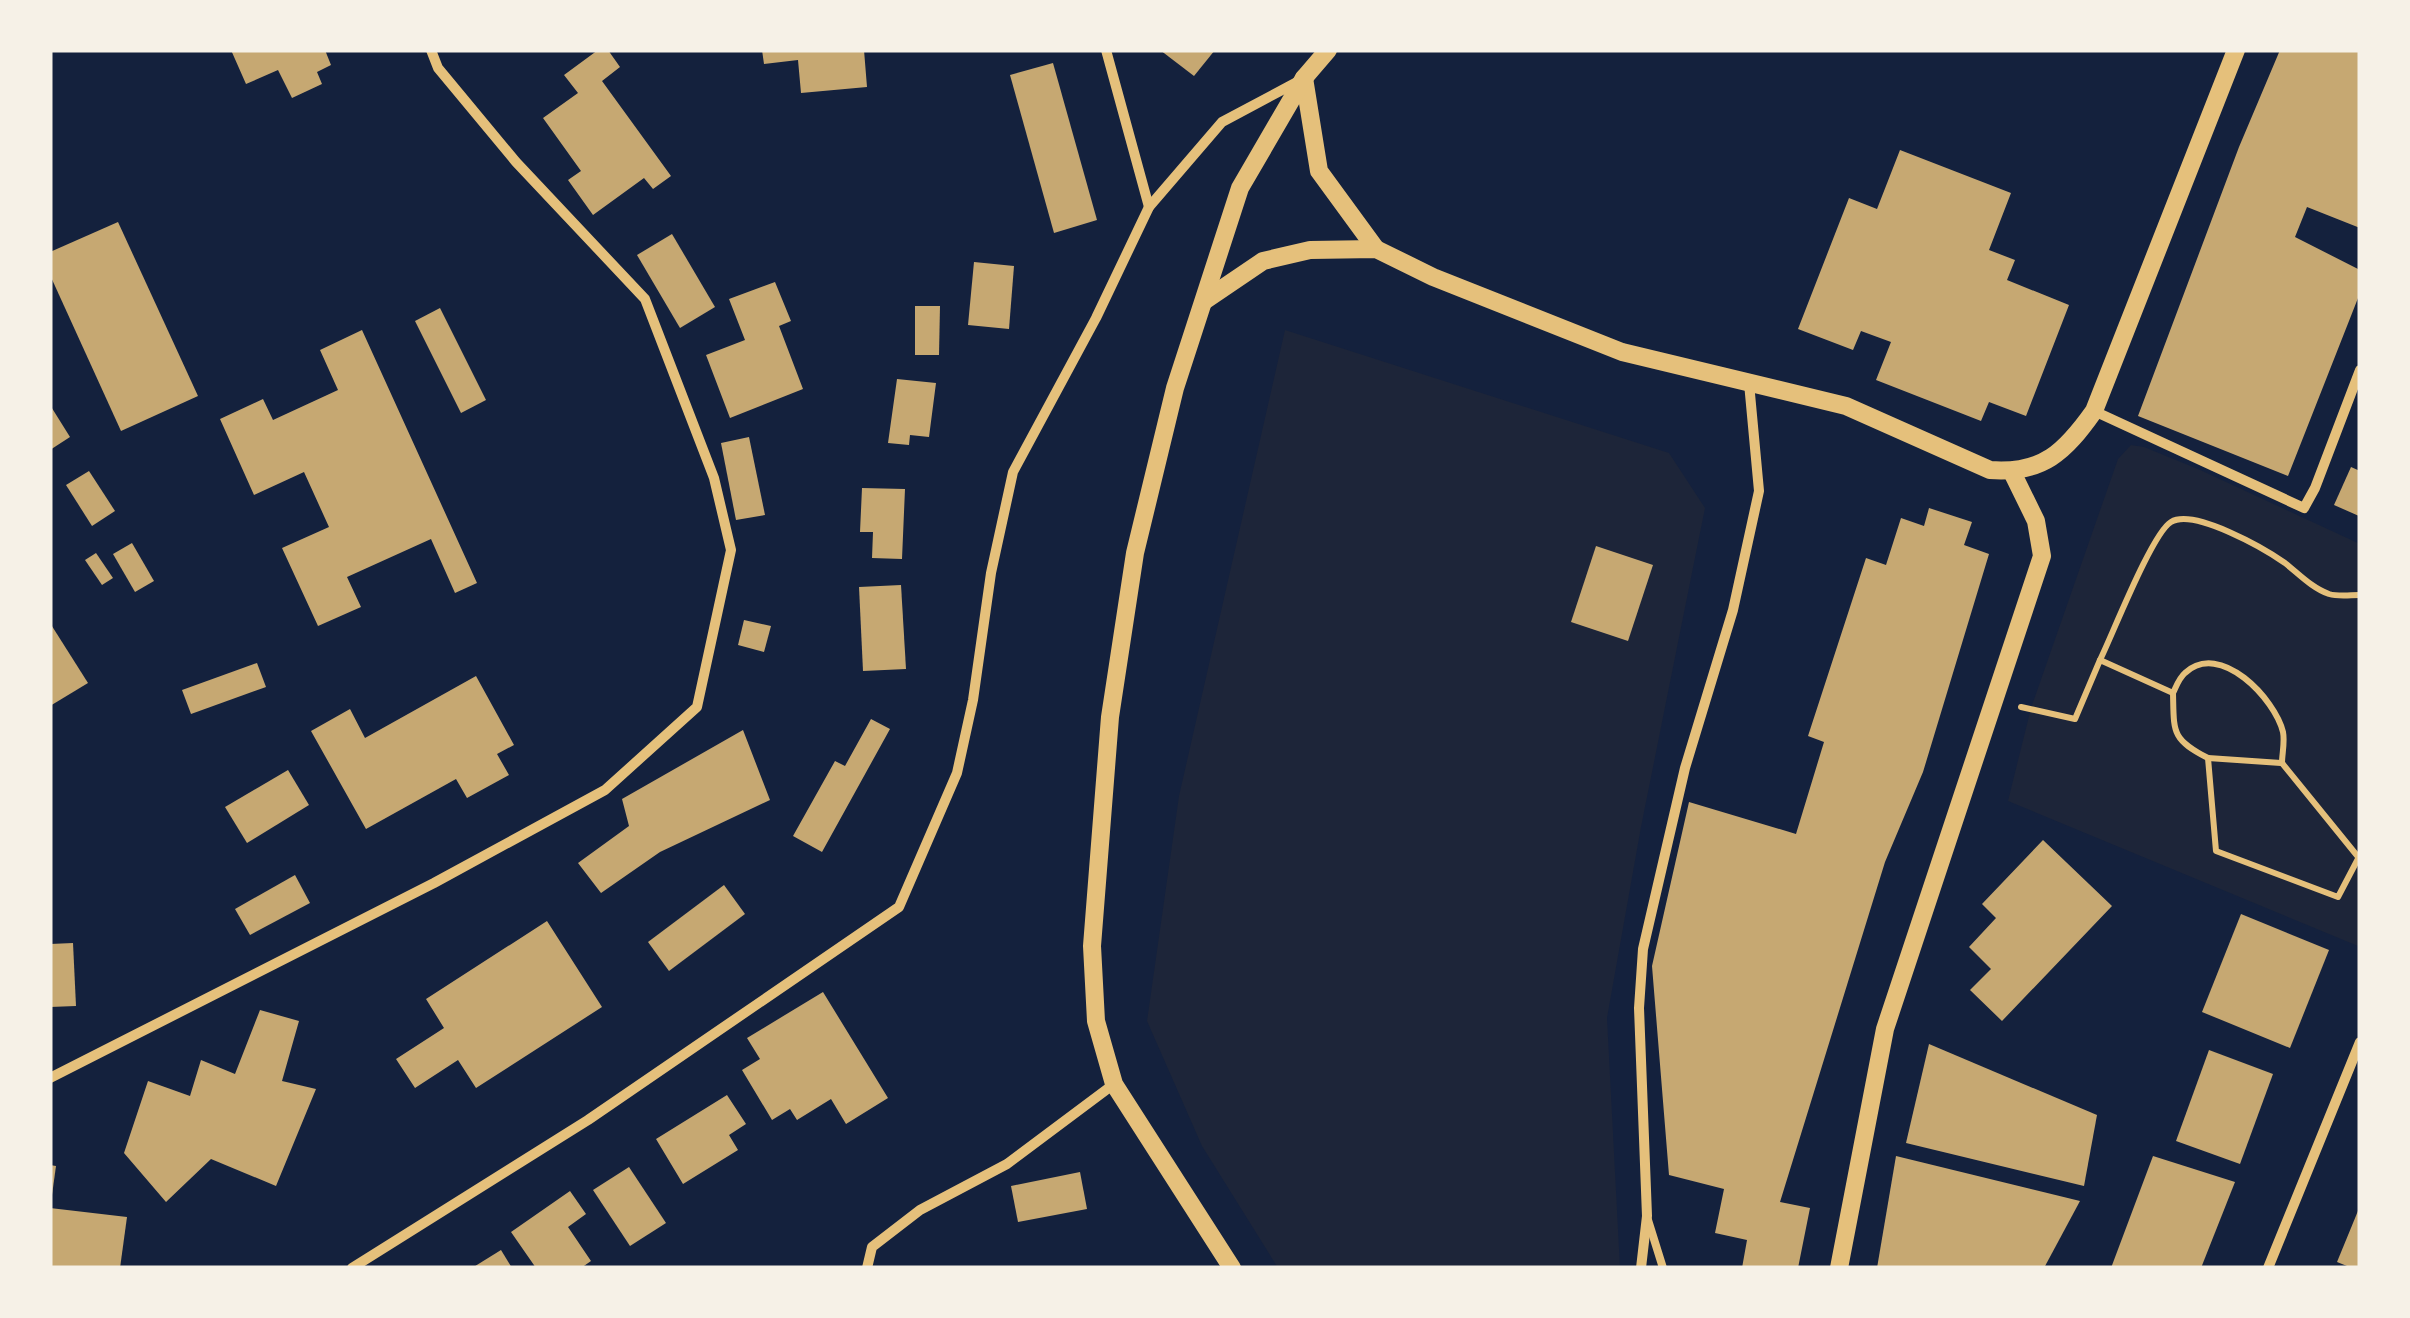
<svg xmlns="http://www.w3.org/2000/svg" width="2410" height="1318" font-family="'Fira Sans',sans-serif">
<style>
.green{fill:#1d2539}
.building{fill:#c6a872}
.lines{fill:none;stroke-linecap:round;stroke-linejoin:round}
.path{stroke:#e5c07b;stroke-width:6}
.service{stroke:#e5c07b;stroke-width:8}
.minor{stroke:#e5c07b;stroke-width:10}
.tertiary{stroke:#e5c07b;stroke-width:18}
</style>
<rect width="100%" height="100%" fill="#14213d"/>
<g class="green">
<path d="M1285,330l384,123 36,55 -64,319 -34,191 13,250h-342l-76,-122 -55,-125 32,-225z"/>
<path d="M2131,445l13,2 54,22 162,75 -2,402 -350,-145 23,-93 87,-249z"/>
</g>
<g class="building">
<path d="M231,50h94l6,15 -14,7 5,12 -30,14 -14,-28 -32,14z"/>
<path d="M598,50h10l12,17 -18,14 69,95 -18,13 -9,-11 -51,37 -25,-35 13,-9 -38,-53 35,-25 -14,-18z"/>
<path d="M762,50h102l3,37 -66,6 -3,-33 -34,4z"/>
<path d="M1160,50h55l-21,26z"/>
<path d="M2280,50h80v178l-53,-21 -12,30 65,33v23l-72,183 -150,-60 101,-269z"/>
<path d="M1053,63l44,157 -43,13 -44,-158z"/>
<path d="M1900,150l111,43 -22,57 26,10 -8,20 62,25 -43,111 -37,-14 -8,19 -105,-41 15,-38 -30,-11 -8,19 -55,-21 51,-131 28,11z"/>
<path d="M118,222l80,174 -77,35 -71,-156v-23z"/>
<path d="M672,234l43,73 -35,21 -43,-73z"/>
<path d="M974,262l40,4 -5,63 -41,-4z"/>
<path d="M775,282l16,39 -12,5 24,63 -73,29 -24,-63 39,-15 -16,-41z"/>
<path d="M915,306h25l-1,49h-24z"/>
<path d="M440,308l46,92 -25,13 -46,-92z"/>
<path d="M362,330l115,253 -22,10 -24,-54 -84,38 14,30 -43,19 -36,-78 47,-21 -25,-55 -50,23 -34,-76 43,-20 10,21 65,-30 -18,-40z"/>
<path d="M897,379l39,4 -7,54 -19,-2 -1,10 -21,-2z"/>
<path d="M50,405l20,32 -20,13z"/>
<path d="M749,437l16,78 -29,5 -15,-77z"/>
<path d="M2351,467l9,4 -1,45 -25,-11z"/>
<path d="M89,471l26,40 -23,15 -26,-41z"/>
<path d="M862,488l43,1 -3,70 -30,-1 1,-26h-13z"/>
<path d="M1929,508l43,14 -8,23 25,9 -66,218 -38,90 -105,340 30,6 -12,60h-56l5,-28 -32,-7 9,-44 -55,-14 -17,-209 37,-164 107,32 28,-92 -16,-6 58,-178 20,7 15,-47 23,8z"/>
<path d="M132,543l22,38 -19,11 -22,-38z"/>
<path d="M1596,546l57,19 -25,76 -57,-19z"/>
<path d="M96,553l17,25 -11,7 -17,-25z"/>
<path d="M901,585l5,84 -43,2 -4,-84z"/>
<path d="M744,620l27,6 -7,26 -26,-7z"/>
<path d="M50,623l38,60 -38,23z"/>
<path d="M257,663l9,24 -75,27 -9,-24z"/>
<path d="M476,676l38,69 -17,9 12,21 -42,23 -11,-19 -90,50 -55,-98 39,-22 15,29z"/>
<path d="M871,719l19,10 -68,123 -29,-16 42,-75 10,5z"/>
<path d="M743,730l27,70 -110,52 -59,41 -23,-30 51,-37 -7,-27z"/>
<path d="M288,770l21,35 -62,38 -22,-36z"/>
<path d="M2043,840l69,66 -110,115 -32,-31 21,-21 -22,-22 27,-29 -14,-14z"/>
<path d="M295,875l15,28 -60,32 -15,-26z"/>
<path d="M724,885l21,29 -76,57 -21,-29z"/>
<path d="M2241,914l88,36 -39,98 -88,-36z"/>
<path d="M547,921l55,86 -126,81 -18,-28 -43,28 -19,-29 48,-31 -18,-29z"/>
<path d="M73,943l3,63 -26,1v-63z"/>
<path d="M823,992l65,106 -42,26 -15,-25 -34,21 -7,-11 -18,11 -30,-50 18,-11 -13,-21z"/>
<path d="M260,1010l39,11 -17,60 34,8 -40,97 -65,-27 -45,43 -42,-49 24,-72 42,15 11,-36 34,14z"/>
<path d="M1929,1044l168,71 -13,71 -178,-43z"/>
<path d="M2209,1050l64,24 -33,90 -64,-23z"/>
<path d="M727,1095l19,29 -17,11 9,15 -55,34 -27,-45z"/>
<path d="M1896,1156l184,45 -36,67h-167z"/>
<path d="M2153,1156l82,26 -34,86h-90z"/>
<path d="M50,1165l6,1 -4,29h-2z"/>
<path d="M629,1167l37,56 -36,23 -37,-56z"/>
<path d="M1080,1172l7,37 -69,13 -7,-36z"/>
<path d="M570,1191l16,23 -18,13 23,34 -10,7h-45l-25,-36z"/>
<path d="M2360,1206v62h-8l-15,-6z"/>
<path d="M50,1208l77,9 -7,51h-70z"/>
<path d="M501,1250l11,18h-40z"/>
</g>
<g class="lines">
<g class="path">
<path d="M2100,660c12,-24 52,-127 71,-138 23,-14 94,27 114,41 14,11 27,25 44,31 10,3 21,1 31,1"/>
<path d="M2173,693c1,39 -2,46 35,65l8,93 122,46 22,-42"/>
<path d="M2021,707l54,12 25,-59 73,33c3,-6 6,-15 12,-20 35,-33 90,26 98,59 2,10 -1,22 -1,31l77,95"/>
<path d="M2208,758l73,5"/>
</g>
<path class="service" d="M1648,1220l15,48"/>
<g class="minor">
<path d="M1106,50l43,157"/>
<path d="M2094,411l210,97 11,-20 45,-118"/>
<path d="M50,1078l384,-195 171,-93 92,-83 34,-157 -17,-72 -69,-179 -129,-137 -78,-94 -7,-18"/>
<path d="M352,1268l236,-148 311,-213 58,-134 16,-73 18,-127 22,-101 83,-154 53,-111 73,-85 77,-41"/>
<path d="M867,1268l5,-21 48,-37 87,-46 107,-80"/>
<path d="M1641,1268l6,-52 -8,-208 4,-59 42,-181 48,-158 26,-119 -10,-108"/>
<path d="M2268,1268l92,-226"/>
</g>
<g class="tertiary">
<path d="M1304,78l15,93 57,78"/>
<path d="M1204,301l59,-40 47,-11 66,-1 57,28 189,75 224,54 144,64c53,4 75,-18 104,-59l142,-361"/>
<path d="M1232,1268l-118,-184 -18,-63 -4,-75 18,-229 25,-164 40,-165 65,-200 64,-110 24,-28"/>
<path d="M1839,1268l46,-239 157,-473 -6,-35 -24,-49"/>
</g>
</g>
<rect width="2410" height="1318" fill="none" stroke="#f6f1e7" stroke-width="105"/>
</svg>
